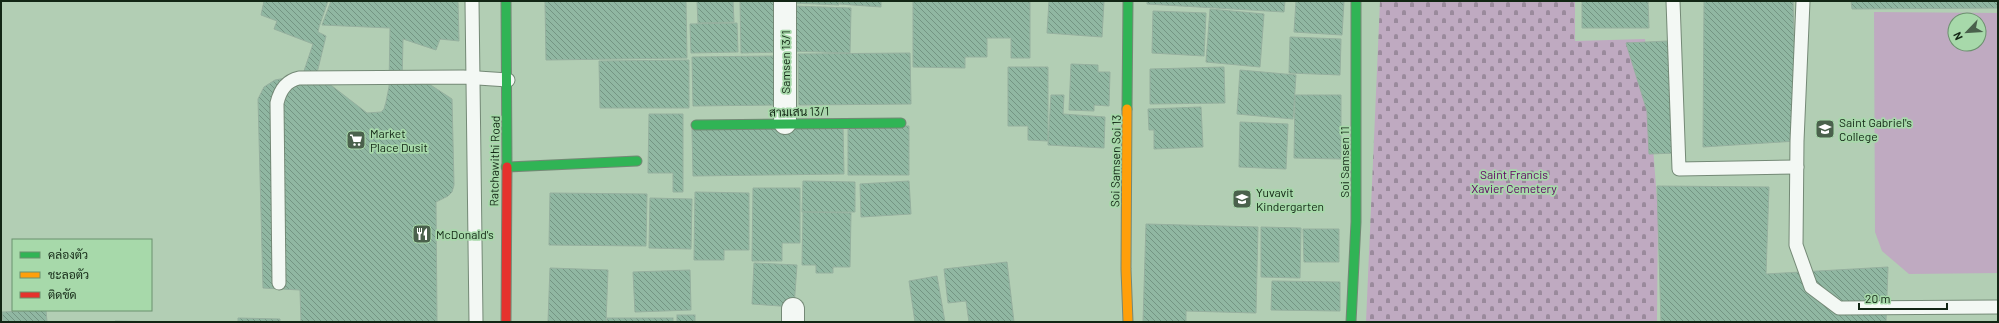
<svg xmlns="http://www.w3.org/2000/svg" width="1999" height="323" font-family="Barlow,Sarabun,sans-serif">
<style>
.cemetery{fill:url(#cemetery-stones)}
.pitch{fill:#bfaac1;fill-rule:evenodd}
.building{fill:url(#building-back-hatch);stroke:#96b09f}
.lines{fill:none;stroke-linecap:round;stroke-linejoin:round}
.lane-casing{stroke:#748976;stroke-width:15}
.street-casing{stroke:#748976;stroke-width:24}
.fast-casing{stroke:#748976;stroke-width:11}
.slow-casing{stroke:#748976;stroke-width:11}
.jam-casing{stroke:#748976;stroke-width:11}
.lane{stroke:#f3f8f4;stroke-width:13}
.street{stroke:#f3f8f4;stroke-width:22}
.fast{stroke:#30b455;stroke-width:9}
.slow{stroke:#ff9f0a;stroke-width:9}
.jam{stroke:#e5322d;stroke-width:9}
.labels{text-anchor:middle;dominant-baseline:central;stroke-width:3.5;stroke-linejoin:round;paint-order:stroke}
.street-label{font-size:12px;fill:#122614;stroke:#a7d9aa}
.poi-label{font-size:12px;fill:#122614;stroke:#a7d9aa;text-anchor:start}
.park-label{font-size:12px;fill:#5f0263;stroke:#a7d9aa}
</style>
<defs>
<pattern id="cemetery-stones" width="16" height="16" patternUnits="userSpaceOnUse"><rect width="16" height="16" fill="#bfaac1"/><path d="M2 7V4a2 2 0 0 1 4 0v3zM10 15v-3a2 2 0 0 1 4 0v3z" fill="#9a8a9c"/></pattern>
<pattern id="building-back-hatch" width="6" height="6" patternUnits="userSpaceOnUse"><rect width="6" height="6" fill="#90b7a2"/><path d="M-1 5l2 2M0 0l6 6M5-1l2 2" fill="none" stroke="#749583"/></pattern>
</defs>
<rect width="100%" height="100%" fill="#b2ceb4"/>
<path class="cemetery" d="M1380,1h195v40l70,-2 13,175 -1,108h-291z"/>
<path class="pitch" d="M1874,12l124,1v260l-89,1 -27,-23 -7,-19zM1955,20h24v24h-24z"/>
<g class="building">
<path d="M264,1h64l-9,26 -1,5 8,4 -10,41 -13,-3 10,-30 -39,-15 3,-8 -16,-6z"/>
<path d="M331,1h127l1,40 -19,-2 -4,11 -33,-11 -1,44 21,-3 29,19 2,86 -2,7 -4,4 -12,6 1,120h-136l-1,-32 -37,-2 -5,-189 6,-12 11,-7 27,-5 15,3 15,8 35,27 14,-1 3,-3 2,-7 3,-15 1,-59 -68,-3z"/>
<path d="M545,1h141l1,57 -141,2z"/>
<path d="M697,1h36l1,21 -36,1z"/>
<path d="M740,1h42l1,51 -42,1z"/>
<path d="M792,1h47v4l-47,-2z"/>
<path d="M840,1h41v6l-41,-3z"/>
<path d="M913,1h117v57h-19v-20h-24v19h-22v11l-52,-1z"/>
<path d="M1049,1h55l-2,36 -55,-4z"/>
<path d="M1147,1h138l-1,11 -137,-8z"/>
<path d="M1296,1h48l-2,34 -48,-3z"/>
<path d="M1582,1h66l1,27h-67z"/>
<path d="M1704,1h89l4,140 -94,6z"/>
<path d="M1851,1h147v7l-146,1z"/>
<path d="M792,6l59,2 -1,45 -59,-2z"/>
<path d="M1210,9l54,5 -4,53 -54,-5z"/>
<path d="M1153,11l53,2 -2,43 -52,-3z"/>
<path d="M737,23l1,29 -47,1 -1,-29z"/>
<path d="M1290,37l51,2 -1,36 -51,-2z"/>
<path d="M1668,41v9h5l4,103 -28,1 -2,-43 -21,-68z"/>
<path d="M910,53l1,51 -112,1 -1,-51z"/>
<path d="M775,56l1,49 -83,1 -1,-49z"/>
<path d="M689,60v48h-89l-1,-47z"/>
<path d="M1071,64l27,1v7h12l-1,34 -15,-1v6l-25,-1z"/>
<path d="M1008,67h40v74l-20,-1v-14h-20z"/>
<path d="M1224,67l1,36 -75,1v-35z"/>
<path d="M1240,70l56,5 -3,44 -56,-5z"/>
<path d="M1051,95h13l-1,19 42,3 -1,31 -56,-3z"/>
<path d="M1295,95h46v64l-47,-1z"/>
<path d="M1201,107l2,40 -49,2v-19h-5l-1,-21z"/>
<path d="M649,114h34v78h-10v-19h-25z"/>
<path d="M1240,122l48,2 -2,45 -47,-2z"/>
<path d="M848,125l61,1v49h-61z"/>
<path d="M843,126l1,48 -151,2 -1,-48z"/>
<path d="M803,181l52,1v30h-53z"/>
<path d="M909,181l2,33 -50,3 -1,-33z"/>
<path d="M1657,186l112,1 -3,87 122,-7 -2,55h-225z"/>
<path d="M753,188h47v55h-18v18h-30z"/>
<path d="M695,192l54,1v57h-25v10h-30z"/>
<path d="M550,193l97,1 -1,52 -97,-1z"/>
<path d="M650,198l42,1 -1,50 -42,-1z"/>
<path d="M803,212l48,1 -1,54h-17v6h-17v-8h-14z"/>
<path d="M1146,224l112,3 -2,86 -70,-2v11h-43z"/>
<path d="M1261,227l40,1 -1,50 -39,-1z"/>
<path d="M1303,229h36v33h-35z"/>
<path d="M1007,262l7,60h-45l-3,-21 -18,2 -4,-34z"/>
<path d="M754,263l43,2 -3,42 -42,-3z"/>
<path d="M550,268l58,2 -2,52h-58z"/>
<path d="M690,270l1,40 -56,2 -2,-40z"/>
<path d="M937,276l8,46h-30l-6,-41z"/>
<path d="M1272,281l68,1v29l-69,-1z"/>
<path d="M46,310l1,12h-44l-1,-10z"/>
<rect x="677" y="315" width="18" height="7"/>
<path d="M238,318l42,1v3h-42z"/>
<rect x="607" y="318" width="66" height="4"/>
<path d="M115,321l50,1h-50z"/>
</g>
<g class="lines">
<defs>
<g id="lane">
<path d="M472,1l4,321"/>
<path d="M1673,1l6,168 118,-2"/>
<path d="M1803,1l-6,140 -1,104 15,42 28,21 159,-1"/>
<path d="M279,283l-2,-180c3,-13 9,-22 22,-25l164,-1 45,3"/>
</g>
<g id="street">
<path d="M785,1v122"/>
<path d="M793,322v-13"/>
</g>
<g id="fast">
<path d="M506,1l1,166"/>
<path d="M1127,109l1,-108"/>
<path d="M696,125l205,-2"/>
<path d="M506,167l131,-6"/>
<path d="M1351,322l5,-100v-221"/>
</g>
<path id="slow" d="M1127,109l-1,160 2,53"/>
<path id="jam" d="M506,322l1,-155"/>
</defs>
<use href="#lane" class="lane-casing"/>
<use href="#street" class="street-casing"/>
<use href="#fast" class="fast-casing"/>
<use href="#slow" class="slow-casing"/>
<use href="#jam" class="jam-casing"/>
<use href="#lane" class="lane"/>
<use href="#street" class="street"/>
<use href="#fast" class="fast"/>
<use href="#slow" class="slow"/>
<use href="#jam" class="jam"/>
</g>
<defs>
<symbol id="school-square" viewBox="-11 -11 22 22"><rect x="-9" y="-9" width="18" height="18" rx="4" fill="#4a614c" stroke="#a7d9aa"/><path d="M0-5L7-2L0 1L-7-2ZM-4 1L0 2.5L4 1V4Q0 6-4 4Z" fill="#fff"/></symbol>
<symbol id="supermarket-square" viewBox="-11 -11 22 22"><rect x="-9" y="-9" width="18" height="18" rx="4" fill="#4a614c" stroke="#a7d9aa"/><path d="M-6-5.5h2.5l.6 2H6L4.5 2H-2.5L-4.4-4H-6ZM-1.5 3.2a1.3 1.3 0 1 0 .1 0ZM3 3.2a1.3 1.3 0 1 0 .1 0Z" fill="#fff"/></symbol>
<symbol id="restaurant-square" viewBox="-11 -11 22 22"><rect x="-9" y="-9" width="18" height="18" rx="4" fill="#4a614c" stroke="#a7d9aa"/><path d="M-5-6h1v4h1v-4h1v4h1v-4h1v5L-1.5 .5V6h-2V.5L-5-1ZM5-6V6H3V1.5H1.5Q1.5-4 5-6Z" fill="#fff"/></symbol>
</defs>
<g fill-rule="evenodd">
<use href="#school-square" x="1814" y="118" width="22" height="22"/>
<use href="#supermarket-square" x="345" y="129" width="22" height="22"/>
<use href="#school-square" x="1231" y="188" width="22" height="22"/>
<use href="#restaurant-square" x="411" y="223" width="22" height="22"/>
</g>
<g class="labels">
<g class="street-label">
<text transform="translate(785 62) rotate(-90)">Samsen 13/1</text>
<text transform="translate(799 111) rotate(-1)">สามเสน 13/1</text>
<text transform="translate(494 161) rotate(-89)">Ratchawithi Road</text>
<text transform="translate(1115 161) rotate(-89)">Soi Samsen Soi 13</text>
<text transform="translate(1344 162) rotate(-90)">Soi Samsen 11</text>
</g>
<g class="poi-label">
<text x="1839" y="122">Saint Gabriel's<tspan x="1839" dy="14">College</tspan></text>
<text x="370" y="133">Market<tspan x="370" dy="14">Place Dusit</tspan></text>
<text x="1256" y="192">Yuvavit<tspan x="1256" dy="14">Kindergarten</tspan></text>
<text x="436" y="234">McDonald's</text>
</g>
<g class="park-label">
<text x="1514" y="174">Saint Francis<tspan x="1514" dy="14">Xavier Cemetery</tspan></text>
</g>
</g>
<rect width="1999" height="323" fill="none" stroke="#122614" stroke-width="4"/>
<rect x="12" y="239" width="140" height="72" fill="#a7d9aa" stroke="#6b916e"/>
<rect x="20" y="252" width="20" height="6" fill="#30b455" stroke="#6b916e"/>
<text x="48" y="259" font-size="12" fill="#122614">คล่องตัว</text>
<rect x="20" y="272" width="20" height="6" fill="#ff9f0a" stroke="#6b916e"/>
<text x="48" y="279" font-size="12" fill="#122614">ชะลอตัว</text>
<rect x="20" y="292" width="20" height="6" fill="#e5322d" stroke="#6b916e"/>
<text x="48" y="299" font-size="12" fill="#122614">ติดขัด</text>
<g transform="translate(1967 32) rotate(245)"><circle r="19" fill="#a7d9aa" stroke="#6b916e"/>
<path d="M0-3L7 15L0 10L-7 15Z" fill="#4a614c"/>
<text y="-6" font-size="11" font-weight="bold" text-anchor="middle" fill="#122614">N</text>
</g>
<path d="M1859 303v6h88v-6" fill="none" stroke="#122614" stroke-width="2"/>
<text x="1865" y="303" font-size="12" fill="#122614" stroke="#a7d9aa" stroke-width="3" paint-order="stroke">20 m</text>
</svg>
